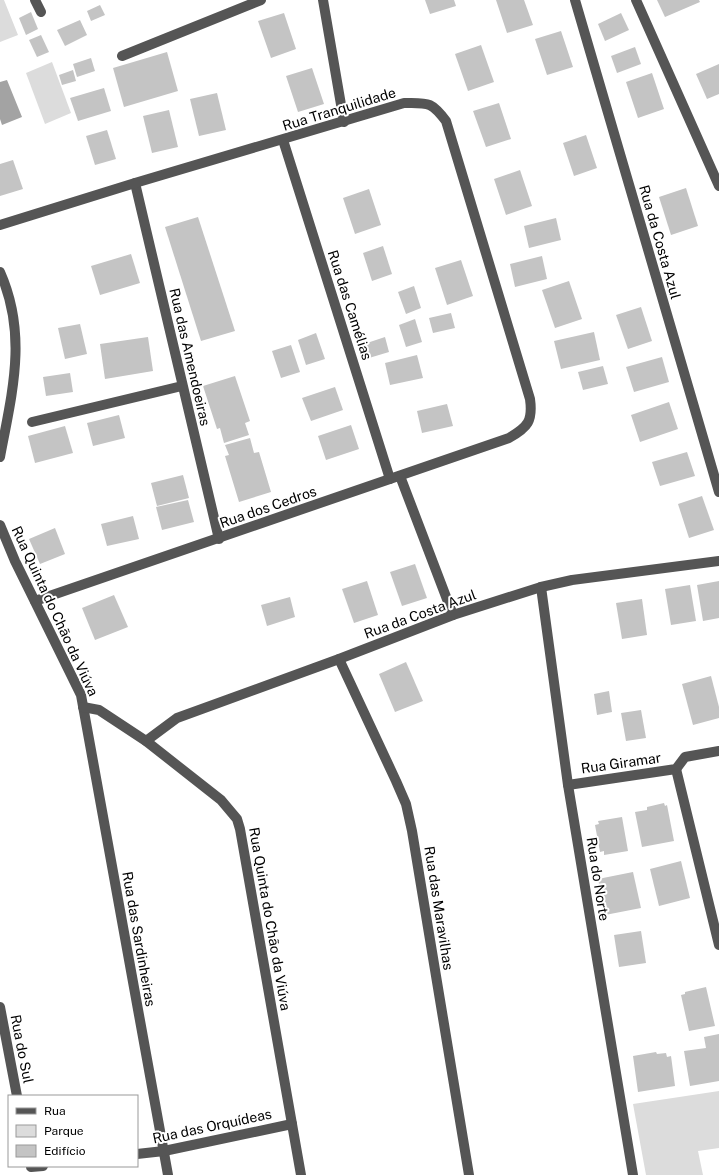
<svg xmlns="http://www.w3.org/2000/svg" width="719" height="1175" font-family="'Public Sans',sans-serif">
<style>
.green{fill:#dcdcdc}
.water{fill:#a3a3a3}
.building{fill:#c4c4c4}
.lines{fill:none;stroke-linecap:round;stroke-linejoin:round}
.minor{stroke:#555;stroke-width:10}
.labels{text-anchor:middle;dominant-baseline:central;stroke-width:4;stroke-linejoin:round;paint-order:stroke}
.street-label{font-size:14px;fill:#000;stroke:#fff}
</style>
<rect width="100%" height="100%" fill="#fff"/>
<g class="green">
<path d="M0,0h4l14,35 -18,7z"/>
<path d="M52,62l19,51 -26,11 -19,-51z"/>
<path d="M719,1091v57l-21,3 5,24h-57l-13,-71z"/>
</g>
<path class="water" d="M7,80l15,37 -20,8 -2,-6v-37z"/>
<g class="building">
<path d="M425,0h29l2,6 -26,8z"/>
<path d="M496,0h28l9,25 -26,8z"/>
<path d="M657,0h42l1,2 -35,15z"/>
<path d="M100,5l5,10 -14,6 -4,-10z"/>
<path d="M31,12l7,17 -12,6 -7,-17z"/>
<path d="M284,13l12,36 -25,9 -13,-37z"/>
<path d="M621,13l8,17 -24,11 -7,-17z"/>
<path d="M80,20l7,15 -22,11 -8,-16z"/>
<path d="M561,31l12,36 -26,8 -12,-36z"/>
<path d="M41,35l8,17 -12,5 -8,-17z"/>
<path d="M481,45l13,37 -26,9 -13,-37z"/>
<path d="M635,47l6,17 -24,9 -6,-17z"/>
<path d="M167,52l11,39 -54,16 -11,-39z"/>
<path d="M91,58l4,13 -18,6 -4,-13z"/>
<path d="M719,64v30l-12,5 -11,-25z"/>
<path d="M312,68l12,36 -26,8 -12,-36z"/>
<path d="M73,70l3,11 -14,4 -3,-10z"/>
<path d="M652,73l12,36 -26,9 -12,-36z"/>
<path d="M104,88l7,23 -33,10 -8,-23z"/>
<path d="M217,93l9,37 -27,6 -9,-37z"/>
<path d="M499,103l12,36 -25,8 -13,-36z"/>
<path d="M169,110l9,37 -26,6 -9,-37z"/>
<path d="M107,130l9,29 -21,6 -9,-29z"/>
<path d="M586,135l11,33 -23,8 -11,-33z"/>
<path d="M13,160l10,29 -23,7v-32z"/>
<path d="M520,170l12,36 -26,9 -12,-36z"/>
<path d="M686,188l12,38 -27,9 -12,-38z"/>
<path d="M369,189l12,36 -26,9 -12,-36z"/>
<path d="M198,217l37,114 -34,10 -36,-114z"/>
<path d="M556,218l5,22 -32,8 -5,-22z"/>
<path d="M383,246l9,28 -20,7 -9,-28z"/>
<path d="M131,254l9,29 -40,12 -9,-29z"/>
<path d="M542,256l5,23 -32,8 -5,-23z"/>
<path d="M461,260l12,36 -26,9 -12,-37z"/>
<path d="M569,281l13,38 -27,9 -13,-38z"/>
<path d="M414,286l7,22 -15,6 -8,-22z"/>
<path d="M641,307l11,34 -24,8 -12,-34z"/>
<path d="M451,313l4,15 -22,5 -4,-15z"/>
<path d="M415,319l7,23 -16,5 -7,-22z"/>
<path d="M80,324l7,30 -22,5 -7,-31z"/>
<path d="M594,332l6,28 -39,9 -7,-28z"/>
<path d="M316,333l9,26 -19,6 -8,-25z"/>
<path d="M148,337l5,34 -48,8 -5,-35z"/>
<path d="M385,337l4,15 -20,6 -5,-14z"/>
<path d="M291,345l9,27 -19,6 -9,-27z"/>
<path d="M417,355l6,23 -33,7 -5,-22z"/>
<path d="M662,357l7,25 -35,10 -8,-25z"/>
<path d="M603,366l5,18 -25,6 -5,-18z"/>
<path d="M70,373l3,19 -27,4 -3,-19z"/>
<path d="M235,376l15,45 -5,2 4,12 -25,8 -4,-15 -3,1 -14,-43z"/>
<path d="M335,387l8,23 -32,11 -9,-23z"/>
<path d="M669,402l9,27 -38,13 -9,-27z"/>
<path d="M447,404l6,22 -31,7 -5,-22z"/>
<path d="M119,415l6,23 -32,8 -6,-23z"/>
<path d="M351,425l8,24 -33,11 -8,-24z"/>
<path d="M65,426l8,27 -38,10 -7,-27z"/>
<path d="M250,438l4,15 5,-1 12,40 -32,10 -14,-46 4,-1 -4,-10z"/>
<path d="M687,452l8,24 -35,10 -8,-24z"/>
<path d="M183,475l6,23 -32,8 -6,-23z"/>
<path d="M702,496l12,34 -25,8 -11,-34z"/>
<path d="M188,500l6,22 -32,8 -6,-23z"/>
<path d="M133,516l6,23 -32,7 -6,-22z"/>
<path d="M55,528l10,26 -25,10 -11,-25z"/>
<path d="M415,564l12,34 -25,8 -12,-34z"/>
<path d="M367,581l11,34 -24,8 -12,-34z"/>
<path d="M719,581v37l-16,3 -6,-36z"/>
<path d="M690,585l6,36 -25,4 -6,-36z"/>
<path d="M114,595l14,32 -33,13 -13,-32z"/>
<path d="M290,597l5,20 -28,9 -6,-21z"/>
<path d="M642,599l5,36 -25,4 -6,-36z"/>
<path d="M406,662l17,39 -28,11 -16,-38z"/>
<path d="M711,676l8,31v11l-26,7 -11,-41z"/>
<path d="M609,691l3,21 -15,3 -3,-21z"/>
<path d="M641,710l5,28 -20,3 -5,-28z"/>
<path d="M664,803l1,3 2,-1 7,36 -32,6 -7,-35 12,-2v-3z"/>
<path d="M622,817l6,34 -24,4v-4l-4,1 -5,-27 4,-1 -1,-3z"/>
<path d="M681,861l9,37 -31,8 -9,-37z"/>
<path d="M633,872l8,36 -36,7 -7,-36z"/>
<path d="M641,931l5,32 -27,4 -5,-32z"/>
<path d="M706,987l9,39 -26,5 -8,-36 4,-1v-2z"/>
<path d="M719,1034v47l-29,5 -6,-35 22,-3 -2,-11z"/>
<path d="M656,1052l1,2 9,-1 1,4 4,-1 4,30 -37,6 -5,-36z"/>
</g>
<g class="lines">
<g class="minor">
<path d="M35,0l6,12"/>
<path d="M323,0l21,122"/>
<path d="M575,0l144,492"/>
<path d="M636,0l83,186"/>
<path d="M122,56l139,-56"/>
<path d="M283,140l107,339"/>
<path d="M135,183l84,356"/>
<path d="M0,225l135,-42 269,-80c24,0 27,-2 42,18l84,278c3,22 -2,28 -21,39l-474,163"/>
<path d="M0,272c28,63 12,121 0,185"/>
<path d="M32,422l150,-36"/>
<path d="M400,476l53,139"/>
<path d="M0,525l15,36 66,134 87,480"/>
<path d="M541,587l27,198 65,390"/>
<path d="M339,659l57,122 10,23 6,27 57,344"/>
<path d="M83,707l16,3 47,31 75,59 16,19 3,10 61,346"/>
<path d="M146,741l31,-23 162,-59 114,-44 88,-28 31,-7 147,-19"/>
<path d="M676,769l43,176"/>
<path d="M568,785l108,-16 9,-12 34,-6"/>
<path d="M0,1007l17,89"/>
<path d="M137,1154l27,-3 128,-27"/>
<path d="M31,1167l12,-1"/>
</g>
</g>
<g class="labels">
<g class="street-label">
<text transform="translate(339 109) rotate(-17)">Rua Tranquilidade</text>
<text transform="translate(660 242) rotate(74)">Rua da Costa Azul</text>
<text transform="translate(350 305) rotate(72)">Rua das Camélias</text>
<text transform="translate(190 357) rotate(77)">Rua das Amendoeiras</text>
<text transform="translate(268 507) rotate(-19)">Rua dos Cedros</text>
<text transform="translate(55 611) rotate(65)">Rua Quinta do Chão da Viúva</text>
<text transform="translate(420 614) rotate(-20)">Rua da Costa Azul</text>
<text transform="translate(621 763) rotate(-8)">Rua Giramar</text>
<text transform="translate(598 879) rotate(81)">Rua do Norte</text>
<text transform="translate(439 908) rotate(81)">Rua das Maravilhas</text>
<text transform="translate(270 919) rotate(80)">Rua Quinta do Chão da Viúva</text>
<text transform="translate(139 939) rotate(80)">Rua das Sardinheiras</text>
<text transform="translate(22 1049) rotate(79)">Rua do Sul</text>
<text transform="translate(212 1126) rotate(-12)">Rua das Orquídeas</text>
</g>
</g>
<rect x="8" y="1095" width="130" height="72" fill="#ffffff" stroke="#999999"/>
<rect x="16" y="1108" width="20" height="6" fill="#555555" stroke="#999999"/>
<text x="44" y="1115" font-size="12" fill="#000000">Rua</text>
<rect x="16" y="1125" width="20" height="12" fill="#dcdcdc" stroke="#999999"/>
<text x="44" y="1135" font-size="12" fill="#000000">Parque</text>
<rect x="16" y="1145" width="20" height="12" fill="#c4c4c4" stroke="#999999"/>
<text x="44" y="1155" font-size="12" fill="#000000">Edifício</text>
</svg>
